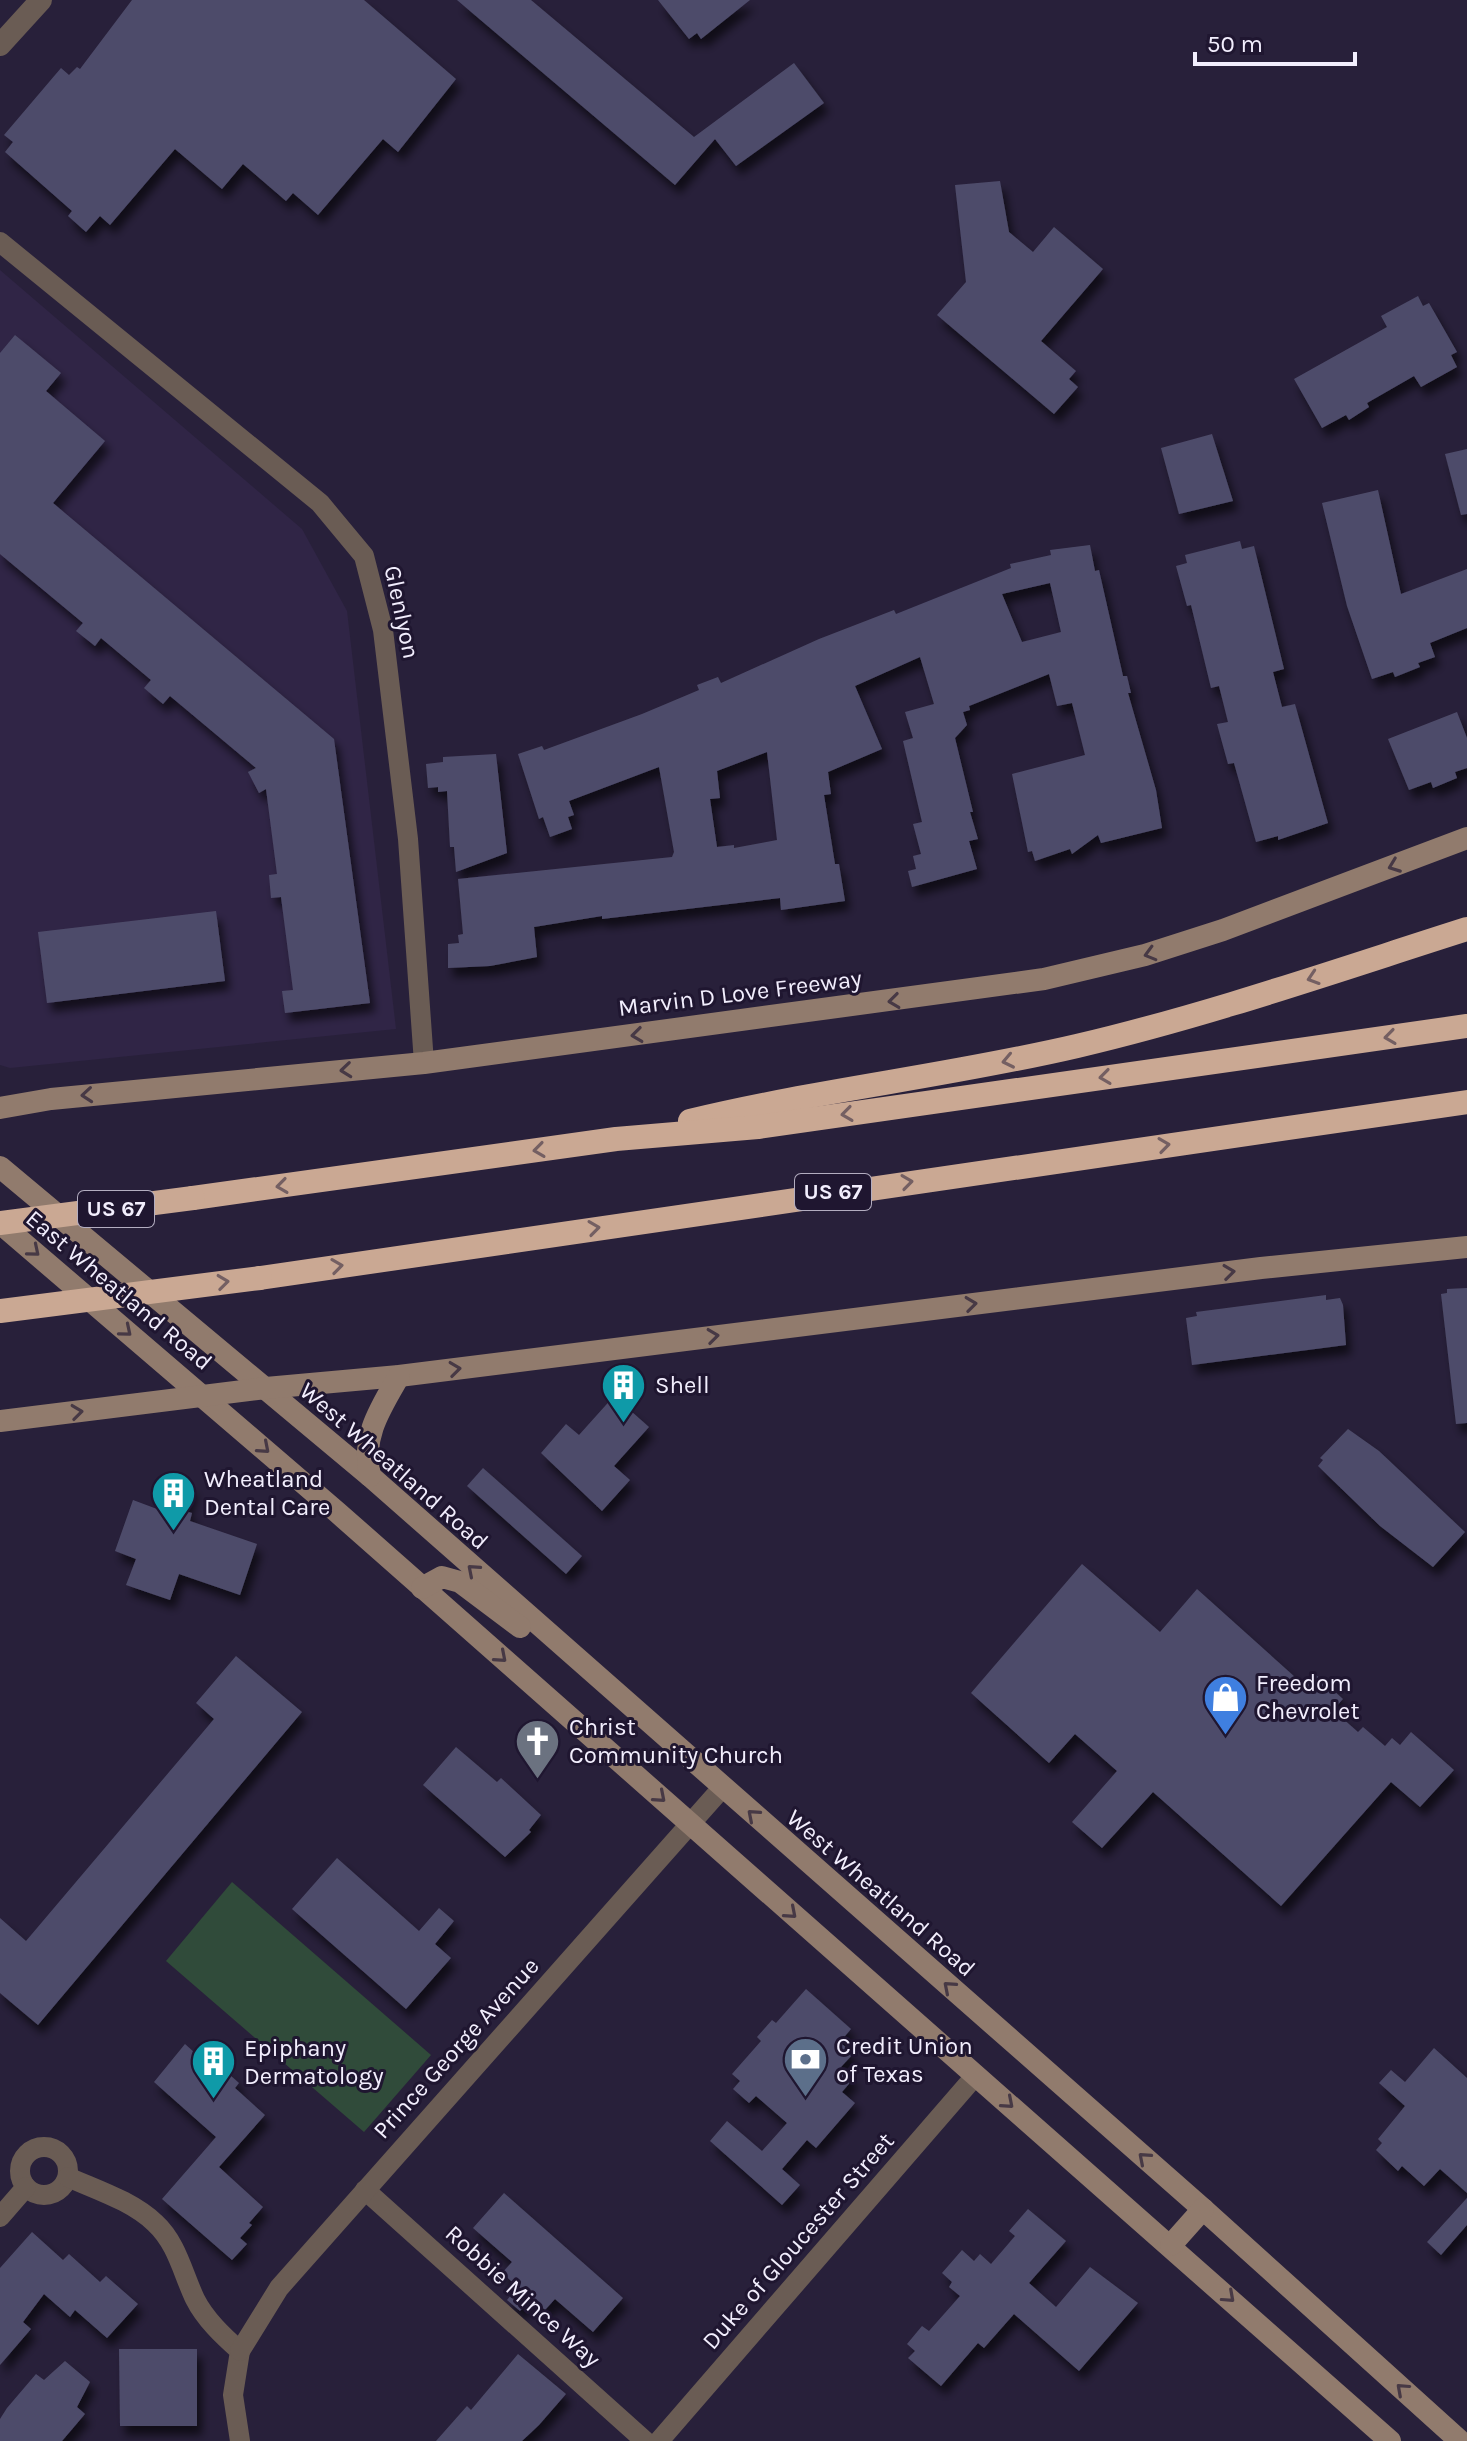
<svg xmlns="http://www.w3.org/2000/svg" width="1467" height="2441" font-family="Karla,sans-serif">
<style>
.built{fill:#302546}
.grass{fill:#304b3a}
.building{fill:#4e4c6a;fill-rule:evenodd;filter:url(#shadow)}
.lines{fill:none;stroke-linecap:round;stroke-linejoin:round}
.minor{stroke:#6a5c54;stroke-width:20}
.tertiary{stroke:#6a5c54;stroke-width:22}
.secondary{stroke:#917b6d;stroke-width:22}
.motorway{stroke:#caa893;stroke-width:24}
.motorway-bridge{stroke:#caa893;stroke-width:24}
.oneway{stroke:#473945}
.oneway2{stroke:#745f62}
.labels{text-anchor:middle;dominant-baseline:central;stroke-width:6;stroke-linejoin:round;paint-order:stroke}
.shield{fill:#1f1630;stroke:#b3adc0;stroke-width:2}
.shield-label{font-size:22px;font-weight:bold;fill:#f2eefd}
.street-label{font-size:24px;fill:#f2eefd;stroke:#1f1630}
.poi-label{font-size:24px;fill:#f2eefd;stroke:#1f1630;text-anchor:start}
</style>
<defs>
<filter id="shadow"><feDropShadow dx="5" dy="9" stdDeviation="4" flood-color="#0009"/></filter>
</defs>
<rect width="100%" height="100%" fill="#28203a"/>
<path class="built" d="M0,270l302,259 45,82 49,418 -386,39 -10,-3z"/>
<path class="grass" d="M232,1882l199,173 -67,77 -198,-171z"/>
<g class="building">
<path d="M132,0h232l92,79 -58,73 -15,-13 -65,76 -25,-22 -7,8 -43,-37 -21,25 -47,-40 -65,76 -10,-9 -14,16 -18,-16 4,-5 -67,-59 8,-10 -9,-7 57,-67 8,7 8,-8 3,2z"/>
<path d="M457,0h74l163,137 100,-74 30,40 -88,63 -21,-27 -40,46z"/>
<path d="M658,0h92l-49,39 -4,-6 -8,6z"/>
<path d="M1000,181l9,51 24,20 21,-25 49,42 -62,72 35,30 -7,8 9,8 -24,27 -117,-99 29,-33 -11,-97z"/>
<path d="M1418,296l5,10 6,-3 28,49 -6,3 6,12 -36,20 -7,-11 -47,27 2,4 -20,13 -3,-5 -24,13 -28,-49 93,-52 -6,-11z"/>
<path d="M15,335l46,38 -15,18 59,50 -52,62 281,236 36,264 -85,10 -3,-22 11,-1 -12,-93 -10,1 -2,-23 8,-1 -11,-85 -7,4 -11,-21 8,-4 -86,-72 -7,8 -19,-16 7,-8 -50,-42 -6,8 -19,-15 7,-8 -83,-69v-201z"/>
<path d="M1212,434l21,67 -54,13 -18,-66z"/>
<path d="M1467,449v65l-6,1 -16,-61z"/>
<path d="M1378,490l23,104 66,-25v59l-37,15 5,14 -17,6 2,4 -25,10 -2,-5 -21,7 -25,-73 -25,-103z"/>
<path d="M1240,541l2,8 12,-3 30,123 -11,3 9,35 13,-3 33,119 -50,17v-4l-22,6 -22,-79 -6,1 -11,-40 11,-2 -9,-36 -8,2 -20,-83 -4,1 -11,-40 11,-3 -2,-8z"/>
<path d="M1090,545l5,26 4,-1 24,106h4l4,17h-3l28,97 6,38 -61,15 -3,-8 -26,19 -2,-5 -35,12 -3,-10 -4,1 -16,-78 73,-19 -13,-52 -15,3 -8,-32 -80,32 1,4 -7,2 4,13 -12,13 18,74h-3l8,27 -9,2 8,28 -65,18 -4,-16 8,-2 -3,-13 8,-2 -8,-30 9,-2 -19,-81 10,-3 -8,-26 29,-8 -14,-47 -65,29 27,63 -54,23 3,22 -7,1 11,69h4l6,37 -64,9 -1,-12 -178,21v-3l-68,11 3,30 -47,9 -42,2v-24l11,-1 -1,-8 5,-1 -5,-55 214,-22 2,-5 -15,-85 -90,34 5,14 -6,2 4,12 -22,8 -7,-20 -4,2 -21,-65 24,-8 2,4 98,-36 57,-24 -2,-5 21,-8 3,6 98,-44 75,-29 2,4 115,-46 -1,-4 41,-9 -1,-5zM1050,583l11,49 -39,10 -20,-48zM767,752l10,88 -43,8v-3l-17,2 -7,-48 10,-1 -3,-27z"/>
<path d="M1457,712l10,26v30l-12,4 2,6 -24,10 -2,-6 -22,8 -21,-51z"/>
<path d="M496,754l11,99 -51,19 -2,-25h-4l-3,-56 -9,1v-5l-10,1 -2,-24 17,-2v-5z"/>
<path d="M216,911l9,70 -178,22 -9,-71z"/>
<path d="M1467,1288v135l-11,1 -15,-130 6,-1v-4z"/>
<path d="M1326,1295v5l14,-2 3,7 3,40 -154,20 -6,-47 11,-2 -1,-4z"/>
<path d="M614,1396l35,31 -35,39 16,14 -28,31 -61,-58 25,-29 13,11z"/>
<path d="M1348,1429l31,22 86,81 -32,35 -53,-41 -62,-60 5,-6 -3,-2z"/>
<path d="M483,1468l99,88 -16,18 -99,-88z"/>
<path d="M174,1481l19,6 -8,24 7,2 -2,8 67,23 -17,51 -61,-21 -9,26 -44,-15 10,-26 -21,-8 18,-51 24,9 2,-7 7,2z"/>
<path d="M1082,1564l78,68 37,-43 108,97 10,-12 28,25 -10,11 25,22 5,-5 22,19 7,-8 8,7 11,-13 43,38 -34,37 -29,-25 -110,124 -128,-114 -51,56 -30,-26 45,-51 -42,-37 -26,29 -78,-70z"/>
<path d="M236,1656l66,56 -264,313 -38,-32v-75l26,23 188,-222 -18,-16z"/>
<path d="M456,1747l41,35 4,-4 40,37 -12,15 2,2 -26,25 -82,-72z"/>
<path d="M337,1858l82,73 20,-23 15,13 -19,23 16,14 -45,51 -114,-100z"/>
<path d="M806,1989l45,40 -11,13 13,12 -12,13 13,11 -12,14 13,11 -39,45 -9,-8 -25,29 18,16 -18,20 -72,-64 17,-20 35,30 25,-28 -31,-27 -7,7 -16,-14 7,-8 -8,-7 29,-33 -4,-4 15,-17 4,3z"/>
<path d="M185,2044l32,29 5,-5 17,15 -4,5 30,27 -46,52 44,40 -14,16 3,2 -12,13 7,6 -15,16 -70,-61 54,-62 -62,-55z"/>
<path d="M1434,2048l33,30v115l-27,-24 -16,17 -22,-20 -4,5 -22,-21 6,-7 -4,-4 27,-33 -26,-23 12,-13 14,12z"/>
<path d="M504,2193l119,105 -30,34 -38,-33 -10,11 -13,-12 -12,13 -13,-11 11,-13 -16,-14 10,-11 -39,-34z"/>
<path d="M1467,2198v27l-26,30 -14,-13z"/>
<path d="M1028,2209l38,32 -37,42 27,24 34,-40 48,36 -59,68 -65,-57 -30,34 -6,-5 -37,43 -33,-28 7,-7 -8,-7 15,-18 7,5 31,-35 -11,-9 3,-5 -10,-9 20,-23 12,11 6,-7 11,10 24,-28 -6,-5z"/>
<path d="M32,2232l31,28 6,-6 31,28 6,-6 32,28 -31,34 -32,-28 -5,7 -26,-23 -21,28 8,7 -31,36v-97z"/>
<path d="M119,2349h78v77h-77z"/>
<path d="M518,2354l48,40 -27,31 -17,16h-86l31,-35 4,4z"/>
<path d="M65,2361l25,21 -13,25 8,7 -23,27h-62v-22l7,-11 29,-34 8,6z"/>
</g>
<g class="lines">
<g class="minor">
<path d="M0,242l320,261 44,53 19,74 25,209 16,224"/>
<circle cx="44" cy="2171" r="24"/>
<path d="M68,2177c29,13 64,24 87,46 22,20 28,51 40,76 10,20 28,37 45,52l-7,44 7,46"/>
<path d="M365,2190l280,251"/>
<path d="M0,2217l26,-30"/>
<path d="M240,2351l39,-63 443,-500"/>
<path d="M659,2441l317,-366"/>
</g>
<path class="tertiary" d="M0,45l41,-45"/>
<g class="secondary">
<path d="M0,1108l51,-9 373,-36 620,-84 101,-24 78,-25 244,-92"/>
<path d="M0,1167l370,309 833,733 257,232"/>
<path d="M0,1223l337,289 1053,929"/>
<path d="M0,1421l266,-33 133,-12 862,-108 206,-21"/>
<path d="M370,1476c-9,-39 10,-67 29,-100"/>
<path d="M422,1588l20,-11 18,5 60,45"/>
<path d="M1171,2245l32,-36"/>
</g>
<g class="motorway">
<path d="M690,1121c128,-31 259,-45 387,-75 132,-31 261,-76 390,-117"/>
<path d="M193,1198l423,-59 142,-12 709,-101"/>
<path d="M260,1278l1207,-176"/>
</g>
<g class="motorway-bridge">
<path d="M0,1223l193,-25"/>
<path d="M0,1311l260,-33"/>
</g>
</g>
<defs><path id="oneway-chevron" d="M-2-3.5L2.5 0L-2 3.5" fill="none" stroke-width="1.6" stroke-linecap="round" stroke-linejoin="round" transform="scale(2)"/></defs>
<g class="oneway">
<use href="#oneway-chevron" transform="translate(1394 866) rotate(159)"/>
<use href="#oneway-chevron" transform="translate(1150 954) rotate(164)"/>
<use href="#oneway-chevron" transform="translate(894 1001) rotate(173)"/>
<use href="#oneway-chevron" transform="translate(637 1035) rotate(173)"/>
<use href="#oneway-chevron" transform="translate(346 1070) rotate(174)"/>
<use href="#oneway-chevron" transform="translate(87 1095) rotate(175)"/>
<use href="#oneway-chevron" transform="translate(34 1251) rotate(40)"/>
<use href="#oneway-chevron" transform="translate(1229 1272) rotate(-7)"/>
<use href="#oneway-chevron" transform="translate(971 1304) rotate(-7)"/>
<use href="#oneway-chevron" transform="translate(126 1331) rotate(40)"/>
<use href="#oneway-chevron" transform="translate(713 1336) rotate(-7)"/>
<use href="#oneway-chevron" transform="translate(455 1369) rotate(-7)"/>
<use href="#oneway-chevron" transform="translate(77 1412) rotate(-7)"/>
<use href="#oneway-chevron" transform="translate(264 1448) rotate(41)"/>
<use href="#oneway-chevron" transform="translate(473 1570) rotate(-139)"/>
<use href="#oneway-chevron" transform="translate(501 1657) rotate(41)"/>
<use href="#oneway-chevron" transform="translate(660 1797) rotate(41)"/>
<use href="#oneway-chevron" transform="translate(753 1815) rotate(-139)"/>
<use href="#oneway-chevron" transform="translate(791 1913) rotate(41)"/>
<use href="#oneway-chevron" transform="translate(949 1987) rotate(-139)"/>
<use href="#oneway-chevron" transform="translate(1008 2103) rotate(41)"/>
<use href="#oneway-chevron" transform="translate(1144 2158) rotate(-139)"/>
<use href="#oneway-chevron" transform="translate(1229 2297) rotate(42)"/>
<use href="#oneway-chevron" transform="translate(1402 2389) rotate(-138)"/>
</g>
<g class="oneway2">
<use href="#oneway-chevron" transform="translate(1313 978) rotate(162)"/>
<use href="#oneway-chevron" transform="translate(1390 1037) rotate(172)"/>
<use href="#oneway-chevron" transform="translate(1008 1061) rotate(168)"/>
<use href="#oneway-chevron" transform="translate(1105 1077) rotate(172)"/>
<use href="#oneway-chevron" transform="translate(847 1114) rotate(172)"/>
<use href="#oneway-chevron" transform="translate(1164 1145) rotate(-8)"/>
<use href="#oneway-chevron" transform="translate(539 1150) rotate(172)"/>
<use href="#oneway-chevron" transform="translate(907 1182) rotate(-8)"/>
<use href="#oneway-chevron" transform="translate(282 1186) rotate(172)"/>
<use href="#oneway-chevron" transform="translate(594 1228) rotate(-8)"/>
<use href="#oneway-chevron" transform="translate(337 1266) rotate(-8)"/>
<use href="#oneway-chevron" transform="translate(223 1282) rotate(-7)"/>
</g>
<defs>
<symbol id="building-pin" viewBox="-11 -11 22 30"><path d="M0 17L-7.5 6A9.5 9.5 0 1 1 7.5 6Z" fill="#0f9aa8" stroke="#1f1630"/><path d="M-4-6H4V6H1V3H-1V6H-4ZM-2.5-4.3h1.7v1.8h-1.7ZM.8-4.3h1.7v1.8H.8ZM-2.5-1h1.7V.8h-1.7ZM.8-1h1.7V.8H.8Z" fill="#fff"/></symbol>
<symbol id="shop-pin" viewBox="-11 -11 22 30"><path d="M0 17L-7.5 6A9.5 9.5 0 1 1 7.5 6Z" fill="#3f7fe0" stroke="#1f1630"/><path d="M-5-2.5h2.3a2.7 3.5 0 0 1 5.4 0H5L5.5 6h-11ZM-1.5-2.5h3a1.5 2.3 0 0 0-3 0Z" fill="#fff"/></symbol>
<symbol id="church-pin" viewBox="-11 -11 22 30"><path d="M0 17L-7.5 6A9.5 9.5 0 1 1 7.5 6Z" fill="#6b7280" stroke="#1f1630"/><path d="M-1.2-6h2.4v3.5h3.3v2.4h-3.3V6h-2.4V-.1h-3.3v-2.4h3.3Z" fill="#fff"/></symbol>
<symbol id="bank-pin" viewBox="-11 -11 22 30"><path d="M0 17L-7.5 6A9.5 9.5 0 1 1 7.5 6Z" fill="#5c6f8a" stroke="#1f1630"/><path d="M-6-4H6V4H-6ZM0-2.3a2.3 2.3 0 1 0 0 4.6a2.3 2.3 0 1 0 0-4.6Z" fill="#fff"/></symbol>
</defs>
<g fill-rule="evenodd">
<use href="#building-pin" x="598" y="1360" width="51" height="69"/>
<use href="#building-pin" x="148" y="1468" width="51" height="69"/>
<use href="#shop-pin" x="1200" y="1672" width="51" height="69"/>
<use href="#church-pin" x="512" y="1716" width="51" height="69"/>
<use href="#bank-pin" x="780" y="2034" width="51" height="69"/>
<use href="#building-pin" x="188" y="2036" width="51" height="69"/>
</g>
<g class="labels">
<g class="shield">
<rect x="795" y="1174" width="76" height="36" rx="6"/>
<rect x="78" y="1191" width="76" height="36" rx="6"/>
</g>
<g class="shield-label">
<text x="833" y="1192">US 67</text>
<text x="116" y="1209">US 67</text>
</g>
<g class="street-label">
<text transform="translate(402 612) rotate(78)">Glenlyon</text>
<text transform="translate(740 993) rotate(-7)">Marvin D Love Freeway</text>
<text transform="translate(119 1290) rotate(40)">East Wheatland Road</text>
<text transform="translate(394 1466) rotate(41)">West Wheatland Road</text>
<text transform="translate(881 1893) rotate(41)">West Wheatland Road</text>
<text transform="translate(456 2048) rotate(-48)">Prince George Avenue</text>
<text transform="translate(798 2241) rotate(-49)">Duke of Gloucester Street</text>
<text transform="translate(523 2296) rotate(42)">Robbie Mince Way</text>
</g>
<g class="poi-label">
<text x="655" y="1385">Shell</text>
<text x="204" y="1479">Wheatland<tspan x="204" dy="28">Dental Care</tspan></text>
<text x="1256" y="1683">Freedom<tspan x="1256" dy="28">Chevrolet</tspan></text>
<text x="569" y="1727">Christ<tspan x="569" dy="28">Community Church</tspan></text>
<text x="836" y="2046">Credit Union<tspan x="836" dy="28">of Texas</tspan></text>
<text x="244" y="2048">Epiphany<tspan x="244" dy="28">Dermatology</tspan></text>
</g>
</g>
<path d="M1195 52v12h160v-12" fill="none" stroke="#f2eefd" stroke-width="4"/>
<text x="1207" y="52" font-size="24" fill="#f2eefd" stroke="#1f1630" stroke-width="6" paint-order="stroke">50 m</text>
</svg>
